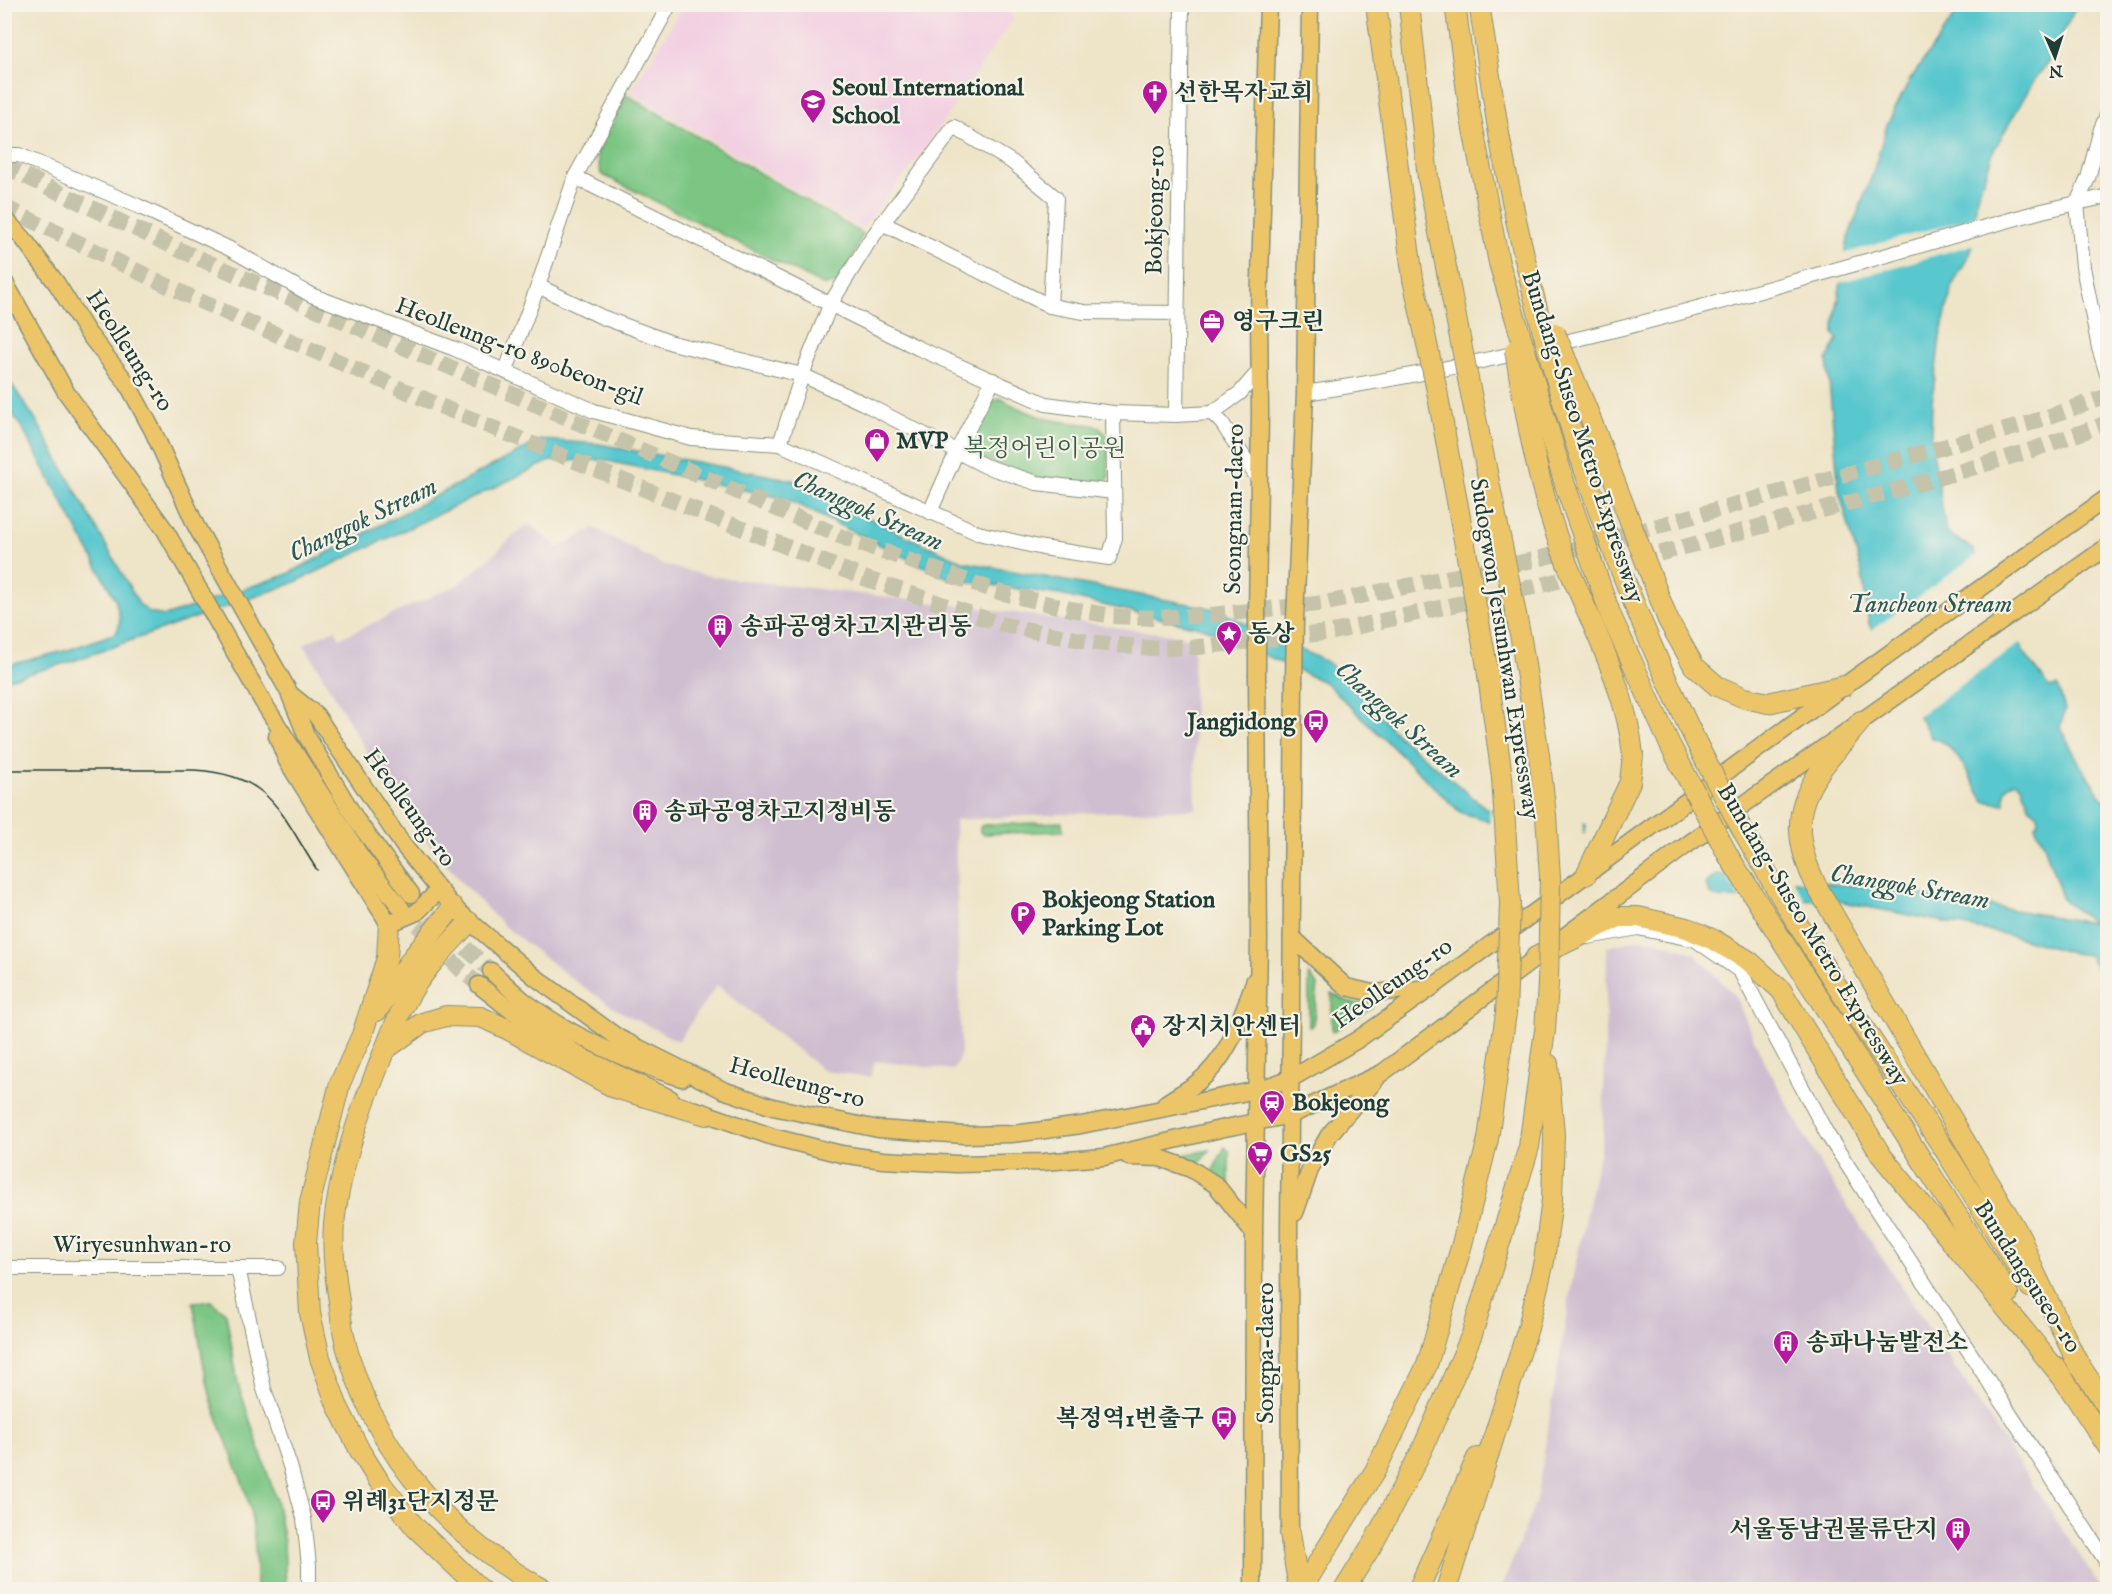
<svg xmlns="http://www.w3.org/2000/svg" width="2112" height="1594" font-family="'IM FELL English','Noto Serif KR',serif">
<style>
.built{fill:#f2cfe2}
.industrial{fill:#cfbdd0}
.green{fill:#7bc684;stroke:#4d825c;stroke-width:1.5}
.water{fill:#59c7ce;stroke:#3c8281;stroke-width:1.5}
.pier{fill:#eee4c7}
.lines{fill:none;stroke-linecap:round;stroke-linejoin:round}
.major-tunnel{stroke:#c5c3aa;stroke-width:16;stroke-dasharray:16 8;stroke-linecap:butt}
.minor-casing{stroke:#86907e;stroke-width:16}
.major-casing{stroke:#86907e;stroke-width:19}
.highway-casing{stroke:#86907e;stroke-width:22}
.minor{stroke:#fff;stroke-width:14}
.major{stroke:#edc569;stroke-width:16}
.highway{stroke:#edc569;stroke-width:20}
.tram{stroke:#1f3d34;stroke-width:1.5}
.major-bridge-casing{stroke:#86907e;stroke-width:19;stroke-linecap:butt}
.highway-bridge-casing{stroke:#86907e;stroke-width:22;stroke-linecap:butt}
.major-bridge{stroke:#edc569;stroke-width:16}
.highway-bridge{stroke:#edc569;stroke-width:20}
.labels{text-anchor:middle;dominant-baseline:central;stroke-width:4.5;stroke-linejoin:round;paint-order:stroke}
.poi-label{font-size:24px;font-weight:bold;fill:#1f3d34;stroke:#f7f3e8;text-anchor:start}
.street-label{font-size:24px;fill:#1f3d34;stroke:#f7f3e8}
.park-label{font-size:24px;fill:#365f48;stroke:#f7f3e8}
.water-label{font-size:26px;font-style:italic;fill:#2b5953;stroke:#f7f3e8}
</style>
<rect width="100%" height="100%" fill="#f7f3e8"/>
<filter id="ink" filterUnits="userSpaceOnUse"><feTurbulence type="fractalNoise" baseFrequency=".0167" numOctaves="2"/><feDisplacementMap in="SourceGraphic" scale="12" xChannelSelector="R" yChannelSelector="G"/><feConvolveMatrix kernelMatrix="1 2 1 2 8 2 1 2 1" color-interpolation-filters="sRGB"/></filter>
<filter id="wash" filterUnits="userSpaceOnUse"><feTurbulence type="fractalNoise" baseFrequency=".008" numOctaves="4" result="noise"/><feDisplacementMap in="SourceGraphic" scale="24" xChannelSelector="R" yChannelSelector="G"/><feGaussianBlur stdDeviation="1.35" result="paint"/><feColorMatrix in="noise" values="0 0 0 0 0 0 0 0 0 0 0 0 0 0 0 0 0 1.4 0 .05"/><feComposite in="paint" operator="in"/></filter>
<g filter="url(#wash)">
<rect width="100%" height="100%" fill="#eee4c7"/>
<path class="built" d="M1003,4l10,15 -94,138 -58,72 -231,-137 43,-69 7,-18z"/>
<g class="industrial">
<path d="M531,525l27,23 36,-20 69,37 47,11 261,31 223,31 -1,42 3,129 -114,4 -127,7 6,233 -7,17 -79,-9 -5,16 -46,-6 -107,-86 -39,56 -57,-29 -46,-31 -71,-55 -40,-41 -35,-42 -62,-91 -63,-108 31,-15 5,9 117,-53 28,-23 37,-34z"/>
<path d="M1640,939l17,2 37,12 41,43 27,61 59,109 281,423h-601l35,-88 38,-231 29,-135 4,-188z"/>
</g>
<g class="green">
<path d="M627,95l236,139 -23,50 -17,1 -222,-111 -4,-21z"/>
<path d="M1000,398c33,20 58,25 96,27l11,10 2,43 -10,7 -60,-5 -69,-26 -4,-14 20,-35z"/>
<path d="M1062,822l1,9 -80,3 -3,-2v-5l3,-2z"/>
<path d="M1309,974l9,11 -5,40 -4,2z"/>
<path d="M1332,994l20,9 21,1 -1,3 -40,25z"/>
<path d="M1225,1147l4,4v41l-19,-16z"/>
<path d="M1209,1150l-13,18 -26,-11z"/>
<path d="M211,1301l15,13 12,70 38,115 8,44 2,46h-30c0,-34 -1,-72 -13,-105 -10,-27 -22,-54 -31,-82 -9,-32 -13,-67 -19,-100z"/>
</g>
<g class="water">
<path d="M1962,5h115l-28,56 -16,21 -39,68 -17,47 -6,55 -18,32 -13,53 -8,65 -1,35 15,96 26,15 52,105 26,35 8,-2 7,24 -5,17 22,41 25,36v183l-18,-32 -17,-2 -63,-18 -176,-35 -114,-2 -9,-4 -4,-10 10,-9 157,12 220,36 -30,-23 -20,-58 -8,-16c6,-9 3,-14 -6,-19l-7,-22 -7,-4c-11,6 -11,11 -10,23l-21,-3c-11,-18 -31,-62 -53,-63l-62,-114 -7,-51 -23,-82 -12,-132 11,-19 -4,-6v-9l14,-87 24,-62 15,-51 21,-42z"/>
<path d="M4,373l33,49 102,182 11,9 15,3 123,-42 253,-134 58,4 194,36 106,53 65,29 251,47 114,54 72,75 86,71 89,11 10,4 -1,8 -19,13 -106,-33 -134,-129 -119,-54 -147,-34 -110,-16 -164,-80 -183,-39 -53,1 -259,123 -221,78 -65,18v-14l63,-16 48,-17c7,-11 2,-22 -1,-34l-93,-171 -17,-25z"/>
</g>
<g class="pier">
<path d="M1978,216l-3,28 -137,39 4,-29z"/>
<path d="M1978,554l44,88 -106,75 -47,-85z"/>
<path d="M1489,806l87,11 7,2 1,18 -18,11 -76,-23z"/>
<path d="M1725,873l66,4 15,25h-64z"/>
</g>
</g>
<g filter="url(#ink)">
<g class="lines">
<g class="major-tunnel">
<path d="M4,166l178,85 660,286 157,55 71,17 43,7 42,2 56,-3 115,-12 212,-44 489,-135 81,-28"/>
<path d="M4,207l191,92 259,113 410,166 140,47 92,18 53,5 48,-1 136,-15 213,-48 354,-95 126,-37 82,-29"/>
<path d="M414,898l5,7 72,66"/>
<path d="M401,908l60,62 18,15"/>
</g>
<defs>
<g id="minor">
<path d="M2108,113l-7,16 -13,49 -11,25 6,64 16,81 9,29"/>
<path d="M4,155h15l119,51 92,43 81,46 144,54 139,62 97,27 89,6 198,89 65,15 66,10 6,-20 -2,-125"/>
<path d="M575,177l343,171 128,56 67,9 63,2 36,-2 28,-20 19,-22"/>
<path d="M882,223l168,83 34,6 93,1"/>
<path d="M538,286l64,31 70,26 130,32 61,28 122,63 52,17 77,9"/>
<path d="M506,370l32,-84 37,-109 95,-173"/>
<path d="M1305,393c250,-36 493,-114 737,-182l66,-15"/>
<path d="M1212,413l10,10 36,56"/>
<path d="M1176,415l6,-411"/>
<path d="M780,444l22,-69 29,-72 37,-60 86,-116 58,35 44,36 -6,108"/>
<path d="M930,512l27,-61 36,-71"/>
<path d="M1588,937l50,-9 58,12 44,31 87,163 281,430"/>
<path d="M4,1268h274"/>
<path d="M238,1268l26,121 26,77 14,52 5,48v24"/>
</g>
<g id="major">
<path d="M4,218l19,20 34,46 30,48 40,51 26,48 43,95 94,168 26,21 87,130 50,62 82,70 82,60 106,53 50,17 105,22 86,6 48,-1 33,-4 36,-5 176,-35 35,-12 65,-38 74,-52 413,-302 264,-189"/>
<path d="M4,281l62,111 99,138 98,172 98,155 40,51"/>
<path d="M1257,613l3,-200 -1,-102 9,-307"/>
<path d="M1295,619l10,-226 5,-389"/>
<path d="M290,695l16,40 51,86 54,73"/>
<path d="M277,736l10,25 102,163 28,-12 22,-22"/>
<path d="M1292,937l54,50 27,6 57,-5"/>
<path d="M491,971c11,10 21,20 32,29 42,33 107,63 159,78"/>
<path d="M479,985l29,23 72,48 90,42"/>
<path d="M1166,1103c10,-7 22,-13 32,-21 32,-25 43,-66 57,-102"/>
<path d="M696,1110l77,27 68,17 42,6 74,4 87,-2 60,-5 116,-28 71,-14 91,-42 302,-226 424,-301"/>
<path d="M1129,1157l31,1 31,11 25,16 38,48"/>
<path d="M1295,1213l16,-46 18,-32 48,-57"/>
<path d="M1290,1547l-1,-319 5,-545"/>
<path d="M1253,1590l1,-357 5,-294 -2,-263"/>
</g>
<g id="highway">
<path d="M1376,4l37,275"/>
<path d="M1409,4l19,174 19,94"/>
<path d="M1469,384l52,255 18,116"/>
<path d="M1437,391l49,270 16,116"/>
<path d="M1694,666l23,20 28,12 23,5 76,-17"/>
<path d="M1861,721c-48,57 -83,87 -45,164l205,353 13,33 45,95"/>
<path d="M1586,875l44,-93 3,-27"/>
<path d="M469,922c-21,24 -44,46 -60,74 -15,26 -25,56 -36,84 -18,45 -34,96 -39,144 -2,26 1,52 5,77 2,20 5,40 11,58 30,99 104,182 195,231"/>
<path d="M389,924l-2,34 -25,77 -22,48 -30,119 -4,41 4,70 10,45 17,47 23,46 19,30 36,46 66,63"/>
<path d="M1536,957l83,-40h19l49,11 27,12 35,21 32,29 100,165 181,222"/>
<path d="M377,1011l35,-53 41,-51"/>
<path d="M386,1049l36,-26 24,-7 35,1 28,13 106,58 91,27"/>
<path d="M1946,1152l84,135"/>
<path d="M1925,1165l83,129"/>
<path d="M2073,1355l35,53"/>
<path d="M2055,1366l53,81"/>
<path d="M1290,1533l9,57"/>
<path d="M1301,1590l74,-119 52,-106 35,-121 26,-105 18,-126"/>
<path d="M1344,1590l31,-50 47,-90 50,-116 57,-187 16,-117 3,-46"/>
<path d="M1418,1590l59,-132"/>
<path d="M1446,1590l82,-262 16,-67 8,-62 2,-64 -6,-71"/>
</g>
</defs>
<use href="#minor" class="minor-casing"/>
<use href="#major" class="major-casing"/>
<use href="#highway" class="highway-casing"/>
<use href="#minor" class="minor"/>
<use href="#major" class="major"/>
<use href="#highway" class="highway"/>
<path class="tram" d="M4,770h189c78,4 86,41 124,100"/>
<defs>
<g id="major-bridge">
<path d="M1257,676v-63"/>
<path d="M1294,683l1,-64"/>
</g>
<g id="highway-bridge">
<path d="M1455,4l15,109 29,150 66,222 46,131 60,131 58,110 196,308"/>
<path d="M1479,4c9,54 15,109 26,162 37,191 97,380 181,555 72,152 167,291 260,431"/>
<path d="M1447,272l22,112"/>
<path d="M1413,279l24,112"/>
<path d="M1555,333l33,79 80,208 26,46"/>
<path d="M1515,350c10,60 20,120 39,178 24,76 71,146 79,227"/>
<path d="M1539,755l7,60 4,63 -2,106"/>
<path d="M1502,777l8,126 -4,110"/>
</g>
</defs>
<use href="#major-bridge" class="major-bridge-casing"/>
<use href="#highway-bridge" class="highway-bridge-casing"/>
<use href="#major-bridge" class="major-bridge"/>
<use href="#highway-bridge" class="highway-bridge"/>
</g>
</g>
<defs>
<symbol id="church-pin" viewBox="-11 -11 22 30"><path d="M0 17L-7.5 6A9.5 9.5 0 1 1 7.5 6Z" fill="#b5179e" stroke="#f7f3e8"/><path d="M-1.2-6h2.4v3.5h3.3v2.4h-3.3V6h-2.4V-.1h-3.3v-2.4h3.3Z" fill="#fff"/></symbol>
<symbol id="school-pin" viewBox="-11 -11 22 30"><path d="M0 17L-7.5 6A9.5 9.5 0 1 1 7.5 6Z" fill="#b5179e" stroke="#f7f3e8"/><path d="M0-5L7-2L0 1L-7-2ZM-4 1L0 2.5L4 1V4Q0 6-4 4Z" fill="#fff"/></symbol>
<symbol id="office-pin" viewBox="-11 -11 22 30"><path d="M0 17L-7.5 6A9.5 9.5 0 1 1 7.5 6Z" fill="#b5179e" stroke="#f7f3e8"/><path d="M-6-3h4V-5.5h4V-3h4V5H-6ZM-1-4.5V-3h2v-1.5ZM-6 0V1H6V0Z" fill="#fff"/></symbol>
<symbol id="shop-pin" viewBox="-11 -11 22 30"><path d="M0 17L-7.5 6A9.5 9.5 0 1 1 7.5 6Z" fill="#b5179e" stroke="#f7f3e8"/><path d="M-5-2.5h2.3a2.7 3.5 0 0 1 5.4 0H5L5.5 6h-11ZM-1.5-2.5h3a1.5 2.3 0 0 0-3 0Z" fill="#fff"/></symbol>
<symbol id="building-pin" viewBox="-11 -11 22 30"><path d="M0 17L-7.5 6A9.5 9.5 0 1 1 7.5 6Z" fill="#b5179e" stroke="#f7f3e8"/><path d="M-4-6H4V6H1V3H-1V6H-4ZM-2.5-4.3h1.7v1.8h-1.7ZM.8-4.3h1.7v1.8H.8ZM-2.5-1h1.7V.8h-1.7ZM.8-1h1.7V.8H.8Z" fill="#fff"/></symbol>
<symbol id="sight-pin" viewBox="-11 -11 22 30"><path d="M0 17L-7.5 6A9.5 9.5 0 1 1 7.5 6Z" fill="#b5179e" stroke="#f7f3e8"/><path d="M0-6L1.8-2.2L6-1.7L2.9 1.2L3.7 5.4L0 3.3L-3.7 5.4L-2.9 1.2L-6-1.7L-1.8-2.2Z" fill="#fff"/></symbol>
<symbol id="bus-pin" viewBox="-11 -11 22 30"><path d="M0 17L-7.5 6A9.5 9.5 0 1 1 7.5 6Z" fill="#b5179e" stroke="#f7f3e8"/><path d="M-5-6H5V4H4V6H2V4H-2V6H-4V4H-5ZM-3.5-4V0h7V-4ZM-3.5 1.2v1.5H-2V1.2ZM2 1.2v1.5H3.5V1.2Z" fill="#fff"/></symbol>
<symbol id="parking-pin" viewBox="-11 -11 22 30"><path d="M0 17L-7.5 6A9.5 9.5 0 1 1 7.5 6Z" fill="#b5179e" stroke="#f7f3e8"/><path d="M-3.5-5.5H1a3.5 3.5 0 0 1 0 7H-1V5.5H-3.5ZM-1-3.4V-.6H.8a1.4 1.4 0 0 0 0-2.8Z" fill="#fff"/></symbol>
<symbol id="civic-pin" viewBox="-11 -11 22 30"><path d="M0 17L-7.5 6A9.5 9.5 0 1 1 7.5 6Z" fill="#b5179e" stroke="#f7f3e8"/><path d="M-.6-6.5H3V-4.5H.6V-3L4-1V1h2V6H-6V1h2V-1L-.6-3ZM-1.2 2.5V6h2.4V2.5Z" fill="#fff"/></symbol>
<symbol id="station-pin" viewBox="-11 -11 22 30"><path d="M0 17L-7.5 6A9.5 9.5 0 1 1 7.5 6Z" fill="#b5179e" stroke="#f7f3e8"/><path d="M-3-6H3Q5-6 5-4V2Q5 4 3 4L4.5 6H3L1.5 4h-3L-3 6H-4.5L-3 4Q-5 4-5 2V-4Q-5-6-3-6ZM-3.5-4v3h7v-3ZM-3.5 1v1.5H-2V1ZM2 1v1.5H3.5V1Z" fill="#fff"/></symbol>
<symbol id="supermarket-pin" viewBox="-11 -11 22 30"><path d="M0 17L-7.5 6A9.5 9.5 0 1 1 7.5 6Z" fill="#b5179e" stroke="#f7f3e8"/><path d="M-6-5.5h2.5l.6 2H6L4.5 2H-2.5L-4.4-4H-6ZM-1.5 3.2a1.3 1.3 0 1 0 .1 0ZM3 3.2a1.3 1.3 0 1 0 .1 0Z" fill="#fff"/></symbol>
</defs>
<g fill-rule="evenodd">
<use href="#church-pin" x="1140" y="78" width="30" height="40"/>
<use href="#school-pin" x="798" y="87" width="30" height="40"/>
<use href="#office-pin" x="1197" y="307" width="30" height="40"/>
<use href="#shop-pin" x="862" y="426" width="30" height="40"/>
<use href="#building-pin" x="705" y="612" width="30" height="40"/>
<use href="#sight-pin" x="1214" y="619" width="30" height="40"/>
<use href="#bus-pin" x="1301" y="707" width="30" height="40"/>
<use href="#building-pin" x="630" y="797" width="30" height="40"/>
<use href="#parking-pin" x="1008" y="899" width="30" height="40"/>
<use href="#civic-pin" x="1128" y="1012" width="30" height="40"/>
<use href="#station-pin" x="1257" y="1088" width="30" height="40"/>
<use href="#supermarket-pin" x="1245" y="1139" width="30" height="40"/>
<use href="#building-pin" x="1771" y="1328" width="30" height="40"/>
<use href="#bus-pin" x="1209" y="1404" width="30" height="40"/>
<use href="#bus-pin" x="308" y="1487" width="30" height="40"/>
<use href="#building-pin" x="1943" y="1515" width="30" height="40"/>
</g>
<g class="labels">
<g class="poi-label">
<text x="832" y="88">Seoul International<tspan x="832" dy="28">School</tspan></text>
<text x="1174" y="93">선한목자교회</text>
<text x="1232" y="322">영구크린</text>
<text x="896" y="441">MVP</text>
<text x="740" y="627">송파공영차고지관리동</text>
<text x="1248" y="634">동상</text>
<text x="1296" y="722" text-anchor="end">Jangjidong</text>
<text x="664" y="812">송파공영차고지정비동</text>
<text x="1042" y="900">Bokjeong Station<tspan x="1042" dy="28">Parking Lot</tspan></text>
<text x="1162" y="1027">장지치안센터</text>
<text x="1292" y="1103">Bokjeong</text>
<text x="1280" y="1154">GS25</text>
<text x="1806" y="1343">송파나눔발전소</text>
<text x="1204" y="1419" text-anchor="end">복정역1번출구</text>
<text x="342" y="1502">위례31단지정문</text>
<text x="1938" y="1530" text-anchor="end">서울동남권물류단지</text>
</g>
<g class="street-label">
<text transform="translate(1156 210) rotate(-89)">Bokjeong-ro</text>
<text transform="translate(129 351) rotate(57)">Heolleung-ro</text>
<text transform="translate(519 352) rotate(21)">Heolleung-ro 890beon-gil</text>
<text transform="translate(1582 437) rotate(72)">Bundang-Suseo Metro Expressway</text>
<text transform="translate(1235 509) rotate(-89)">Seongnam-daero</text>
<text transform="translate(1504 649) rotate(81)">Sudogwon Je1sunhwan Expressway</text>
<text transform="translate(409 808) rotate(54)">Heolleung-ro</text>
<text transform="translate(1812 935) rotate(59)">Bundang-Suseo Metro Expressway</text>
<text transform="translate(1393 984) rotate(-35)">Heolleung-ro</text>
<text transform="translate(797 1083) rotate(15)">Heolleung-ro</text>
<text x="142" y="1245">Wiryesunhwan-ro</text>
<text transform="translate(2027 1277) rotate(57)">Bundangsuseo-ro</text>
<text transform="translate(1266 1353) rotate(-90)">Songpa-daero</text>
</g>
<g class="park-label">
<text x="1045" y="449">복정어린이공원</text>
</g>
<g class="water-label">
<text transform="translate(868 511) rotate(24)">Changgok Stream</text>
<text transform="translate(363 520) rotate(-26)">Changgok Stream</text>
<text x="1930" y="604">Tancheon Stream</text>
<text transform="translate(1399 720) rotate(42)">Changgok Stream</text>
<text transform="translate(1910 887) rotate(10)">Changgok Stream</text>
</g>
</g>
<rect width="2112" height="1594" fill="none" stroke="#f7f3e8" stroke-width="24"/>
<g transform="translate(2055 57) rotate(177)" stroke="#f7f3e8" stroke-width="4.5" paint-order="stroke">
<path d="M0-4.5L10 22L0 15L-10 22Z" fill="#1f3d34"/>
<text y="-9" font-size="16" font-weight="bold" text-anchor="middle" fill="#1f3d34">N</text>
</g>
</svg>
